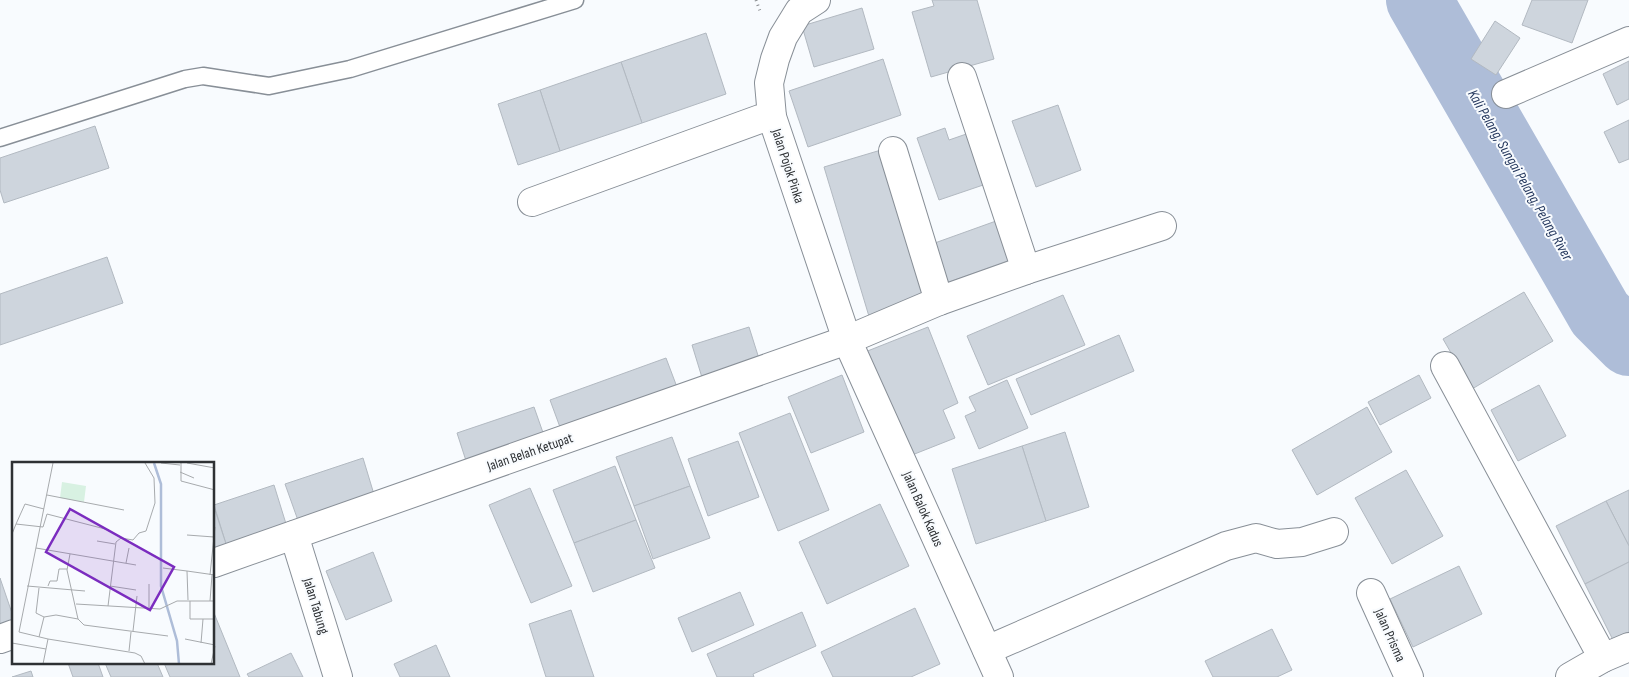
<svg xmlns="http://www.w3.org/2000/svg" width="1629" height="677" font-family="'Sofia Sans Condensed',sans-serif">
<style>
.lines{fill:none;stroke-linecap:round;stroke-linejoin:round}
.river{stroke:#aebdd8;stroke-width:66}
.building{fill:#ced5dd;stroke:#b2b9c1}
.service-casing{stroke:#888f97;stroke-width:19}
.minor-casing{stroke:#888f97;stroke-width:30}
.path{stroke:#8a8d90;stroke-width:3;stroke-dasharray:1 4;stroke-linecap:butt}
.service{stroke:#fff;stroke-width:16}
.minor{stroke:#fff;stroke-width:28}
.labels{text-anchor:middle;dominant-baseline:central;stroke-width:4;stroke-linejoin:round;paint-order:stroke}
.street-label{font-size:14px;fill:#2e3134;stroke:#f8fbfe}
.water-label{font-size:15px;font-style:italic;fill:#25385e;stroke:#f8fbfe}
.inset-river{fill:none;stroke:#aebdd8;stroke-width:2.5}
.inset-road{fill:none;stroke:#a7aaad;stroke-width:1}
.view{fill:#7b2cbf;fill-opacity:0.15;stroke:#7b2cbf;stroke-width:2.5}
.inset-edge{fill:none;stroke:#2e3134;stroke-width:2.5}
</style>
<rect width="100%" height="100%" fill="#f8fbfe"/>
<g class="lines">
<path class="river" d="M1419,0l181,314 29,29"/>
</g>
<g class="building">
<path d="M932,0h45l17,59 -63,18 -19,-65 22,-6z"/>
<path d="M1532,0h56l-16,43 -50,-18z"/>
<path d="M862,8l12,41 -60,18 -12,-41z"/>
<path d="M1495,21l25,17 -24,37 -25,-16z"/>
<path d="M706,33l20,61 -84,29 -21,-61z"/>
<path d="M883,59l18,56 -93,32 -19,-56z"/>
<path d="M1629,61v38l-12,6 -14,-31z"/>
<path d="M621,62l21,61 -82,28 -20,-61z"/>
<path d="M540,90l20,61 -42,14 -20,-61z"/>
<path d="M1058,105l23,65 -45,17 -24,-66z"/>
<path d="M1629,120v39l-10,4 -15,-31z"/>
<path d="M95,126l14,42 -105,35 -4,-13v-32z"/>
<path d="M945,128l4,12 26,-9 17,51 -53,18 -22,-62z"/>
<path d="M881,150l48,152 -58,21 -47,-156z"/>
<path d="M996,221l14,39 -64,23 -14,-39z"/>
<path d="M107,257l16,46 -123,42v-51z"/>
<path d="M1524,292l29,49 -81,48 -29,-50z"/>
<path d="M1063,295l22,50 -97,40 -21,-49z"/>
<path d="M749,327l12,38 -57,19 -12,-39z"/>
<path d="M928,327l30,76 -15,7 12,28 -48,19 -42,-105z"/>
<path d="M1119,335l15,36 -103,44 -15,-36z"/>
<path d="M666,358l14,37 -116,43 -14,-38z"/>
<path d="M842,375l22,57 -53,21 -23,-56z"/>
<path d="M1419,375l12,23 -51,27 -12,-23z"/>
<path d="M1007,380l21,48 -49,21 -14,-33 11,-5 -7,-14z"/>
<path d="M1539,385l27,51 -48,25 -27,-51z"/>
<path d="M534,407l13,37 -78,26 -12,-37z"/>
<path d="M1367,407l25,45 -75,43 -25,-45z"/>
<path d="M790,413l39,97 -51,21 -39,-98z"/>
<path d="M1065,432l24,75 -43,14 -24,-75z"/>
<path d="M672,437l18,49 -56,20 -18,-49z"/>
<path d="M738,441l21,56 -51,19 -20,-57z"/>
<path d="M1022,446l24,75 -70,23 -24,-75z"/>
<path d="M363,458l13,43 -76,25 -15,-42z"/>
<path d="M615,466l21,54 -62,23 -21,-53z"/>
<path d="M1406,470l37,66 -51,28 -37,-66z"/>
<path d="M274,485l13,42 -60,20 -13,-42z"/>
<path d="M690,486l20,52 -57,21 -19,-53z"/>
<path d="M530,488l42,98 -41,17 -42,-98z"/>
<path d="M1629,490v56l-23,-45z"/>
<path d="M1606,501l23,45v16l-44,22 -29,-58z"/>
<path d="M880,504l29,62 -82,38 -28,-62z"/>
<path d="M214,507l13,40 -13,5z"/>
<path d="M636,520l19,48 -62,24 -19,-49z"/>
<path d="M373,552l19,49 -46,19 -20,-49z"/>
<path d="M1629,562v70l-16,8 -28,-56z"/>
<path d="M1459,566l23,48 -69,33 -23,-48z"/>
<path d="M0,578l14,41v10l-14,4z"/>
<path d="M740,592l14,33 -62,27 -14,-34z"/>
<path d="M915,608l25,56 -29,13h-78l-12,-25z"/>
<path d="M571,610l23,67h-48l-17,-53z"/>
<path d="M802,612l14,34 -63,28 1,3h-37l-10,-23z"/>
<path d="M214,613l26,64h-70l-6,-14h50z"/>
<path d="M1272,629l20,41 -15,7h-64l-8,-16z"/>
<path d="M436,645l14,32h-50l-6,-13z"/>
<path d="M291,653l12,24h-54l-2,-3z"/>
<path d="M68,663h30l5,14h-30z"/>
<path d="M105,663h52l6,14h-52z"/>
<path d="M31,671l2,6h-21z"/>
</g>
<g class="lines">
<defs>
<path id="service" d="M0,138l185,-59 18,-3 66,10 81,-17 225,-69"/>
<g id="minor">
<path d="M816,0l-17,11 -16,26 -8,22 -6,24 3,34 75,223 152,337"/>
<path d="M962,77l64,193"/>
<path d="M1506,94l123,-53"/>
<path d="M893,151l46,150"/>
<path d="M532,202l228,-83 12,-2"/>
<path d="M1445,366l158,292"/>
<path d="M294,535l44,142"/>
<path d="M214,563l633,-223 92,-39 87,-31 136,-44"/>
<path d="M1371,593l38,84"/>
<path d="M0,639l14,-5"/>
<path d="M987,650l239,-104 30,-8 21,6 25,-2 32,-10"/>
<path d="M1570,677l33,-19 26,-11"/>
</g>
</defs>
<use href="#service" class="service-casing"/>
<use href="#minor" class="minor-casing"/>
<path class="path" d="M756,0l4,11"/>
<use href="#service" class="service"/>
<use href="#minor" class="minor"/>
</g>
<g class="labels">
<g class="street-label">
<text transform="translate(788 166) rotate(72)">Jalan Pojok Pinka</text>
<text transform="translate(530 452) rotate(-19)">Jalan Belah Ketupat</text>
<text transform="translate(923 509) rotate(66)">Jalan Balok Kadus</text>
<text transform="translate(316 606) rotate(73)">Jalan Tabung</text>
<text transform="translate(1390 635) rotate(66)">Jalan Prisma</text>
</g>
<g class="water-label">
<text transform="translate(1520 175) rotate(60)">Kali Pelang, Sungai Pelang, Pelang River</text>
</g>
</g>
<g transform="translate(12 462)">
<rect width="202" height="202" fill="#f8fbfe"/>
<path d="M50,20l24,4 -2,16 -24,-4z" fill="#d8f1e2"/>
<path class="inset-river" d="M142,1l7,21v102l16,55 2,23"/>
<path class="inset-road" d="M149,1l19,2M169,1v18l34,9M175,1l28,5M168,10l14,6M35,33l77,15M4,62l9,-20 19,5M0,72l4,-10 27,3 4,-13 62,16M175,73l27,2M85,79l18,3M24,86l100,17M58,92l-3,16 11,49M114,101l3,-15M151,106l24,3M198,113l5,-48M15,124l58,5M36,124l2,-5h7l2,-12h8M98,124l26,4M27,126l-3,25 8,4M176,138l-1,-29 28,4M178,139v18h13M198,139l2,-26M64,142l84,5 17,-8h38M96,144l8,-64 5,-4 12,2 6,-7 7,-2 9,-28 -1,-25 -9,-15M137,146v-24M121,169l4,-35M27,175l5,-20 12,-2 22,4 6,6 84,11M36,177l87,14 6,3 4,8M173,177l30,6M0,181l34,6M189,181l2,-24h12M117,189l2,-19M31,202l5,-25 -29,-7 34,-169M199,202l4,-18"/>
<path class="view" d="M58,47l104,58 -24,43 -104,-58z"/>
<rect width="202" height="202" class="inset-edge"/>
</g>
</svg>
